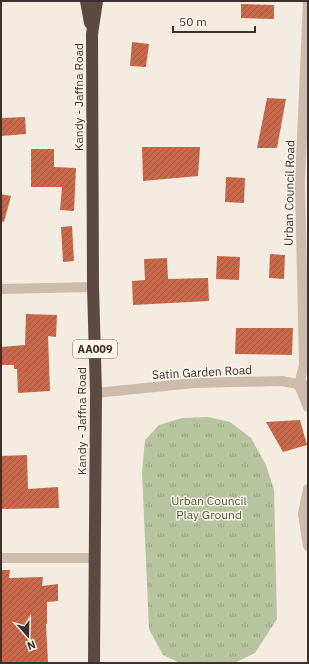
<svg xmlns="http://www.w3.org/2000/svg" width="309" height="664" font-family="'IBM Plex Sans',sans-serif">
<style>
.park{fill:url(#park-tufts)}
.building{fill:url(#building-hatch)}
.lines{fill:none;stroke-linecap:round;stroke-linejoin:round}
.street{stroke:#cdbbac;stroke-width:10}
.highway{stroke:#5c4a42;stroke-width:12}
.labels{text-anchor:middle;dominant-baseline:central;stroke-width:3;stroke-linejoin:round;paint-order:stroke}
.shield{fill:#fbf5ee;stroke:#756b66;stroke-width:1}
.shield-label{font-size:11px;font-weight:bold;fill:#3b302b}
.street-label{font-size:12px;fill:#3b302b;stroke:#fbf5ee}
.park-label{font-size:12px;fill:#4a5a2e;stroke:#fbf5ee}
</style>
<defs>
<pattern id="park-tufts" width="24" height="20" patternUnits="userSpaceOnUse"><rect width="24" height="20" fill="#b8c4a0"/><path d="M3 7l-1-3M5 7V3M7 7l1-3M15 17l-1-3M17 17v-4M19 17l1-3" fill="none" stroke="#97a083"/></pattern>
<pattern id="building-hatch" width="6" height="6" patternUnits="userSpaceOnUse"><rect width="6" height="6" fill="#c8694b"/><path d="M-1 1l2-2M0 6l6-6M5 7l2-2" fill="none" stroke="#a4573f"/></pattern>
</defs>
<rect width="100%" height="100%" fill="#f4ebe1"/>
<path class="park" d="M208,417l22,5 21,16 15,27 8,25 3,129 -22,34 -21,10h-54l-17,-8 -14,-26 -7,-157 3,-32 14,-15 23,-7z"/>
<g class="building">
<path d="M241,4l33,1v14l-33,-1z"/>
<path d="M132,42l17,2 -3,23 -16,-1z"/>
<path d="M267,98l19,1 -9,49h-20z"/>
<path d="M25,117l1,17 -25,2v-18z"/>
<path d="M142,147h58l-2,29 -55,5z"/>
<path d="M31,149h23v18l22,1 -2,43 -14,-1 2,-23h-31z"/>
<path d="M226,177l19,1 -1,25 -19,-1z"/>
<path d="M1,194l10,2 -7,26 -3,-1z"/>
<path d="M72,226l2,35 -11,1 -2,-35z"/>
<path d="M270,254l15,1 -1,24 -15,-1z"/>
<path d="M217,256l23,1 -1,23 -23,-1z"/>
<path d="M167,258l1,21 40,-1 1,23 -76,4 -1,-24 13,-1 -1,-21z"/>
<path d="M26,314l31,1 -1,22 -8,-1 2,55 -32,2 -1,-24h-3v-4h-13v-18l24,-2z"/>
<path d="M236,328h57l-1,27 -57,-1z"/>
<path d="M300,420l7,25 -24,7 -17,-30z"/>
<path d="M27,455l1,34 30,-2 1,21 -58,1v-53z"/>
<path d="M1,570h9l-1,8 34,-1 -1,9 16,-2v17l-11,1v22h-1l2,39h-47z"/>
</g>
<g class="lines">
<g class="street">
<path d="M308,1l-8,182 4,182 -5,20 9,22"/>
<path d="M1,289l92,-2"/>
<path d="M96,393l98,-10 88,-2 26,5"/>
<path d="M308,489l-5,25 5,32"/>
<path d="M1,558h94"/>
</g>
<g class="highway">
<path d="M86,1l4,22"/>
<path d="M94,663l2,-270 -3,-106 -1,-253 5,-33"/>
</g>
</g>
<g class="labels">
<rect class="shield" x="73" y="340" width="44" height="18" rx="3"/>
<g class="shield-label">
<text x="95" y="349">AA009</text>
</g>
<g class="street-label">
<text transform="translate(78 97) rotate(-90)">Kandy - Jaffna Road</text>
<text transform="translate(289 193) rotate(-89)">Urban Council Road</text>
<text transform="translate(202 372) rotate(-3)">Satin Garden Road</text>
<text transform="translate(81 421) rotate(-90)">Kandy - Jaffna Road</text>
</g>
<g class="park-label">
<text x="209" y="500">Urban Council<tspan x="209" dy="14">Play Ground</tspan></text>
</g>
</g>
<rect width="309" height="664" fill="none" stroke="#3b302b" stroke-width="4"/>
<g transform="translate(28 636) rotate(160)" stroke="#fbf5ee" stroke-width="3" paint-order="stroke">
<path d="M0-3L7 15L0 10L-7 15Z" fill="#3b302b"/>
<text y="-6" font-size="11" font-weight="bold" text-anchor="middle" fill="#3b302b">N</text>
</g>
<path d="M173 26v6h82v-6" fill="none" stroke="#3b302b" stroke-width="2"/>
<text x="179" y="26" font-size="12" fill="#3b302b" stroke="#fbf5ee" stroke-width="3" paint-order="stroke">50 m</text>
</svg>
